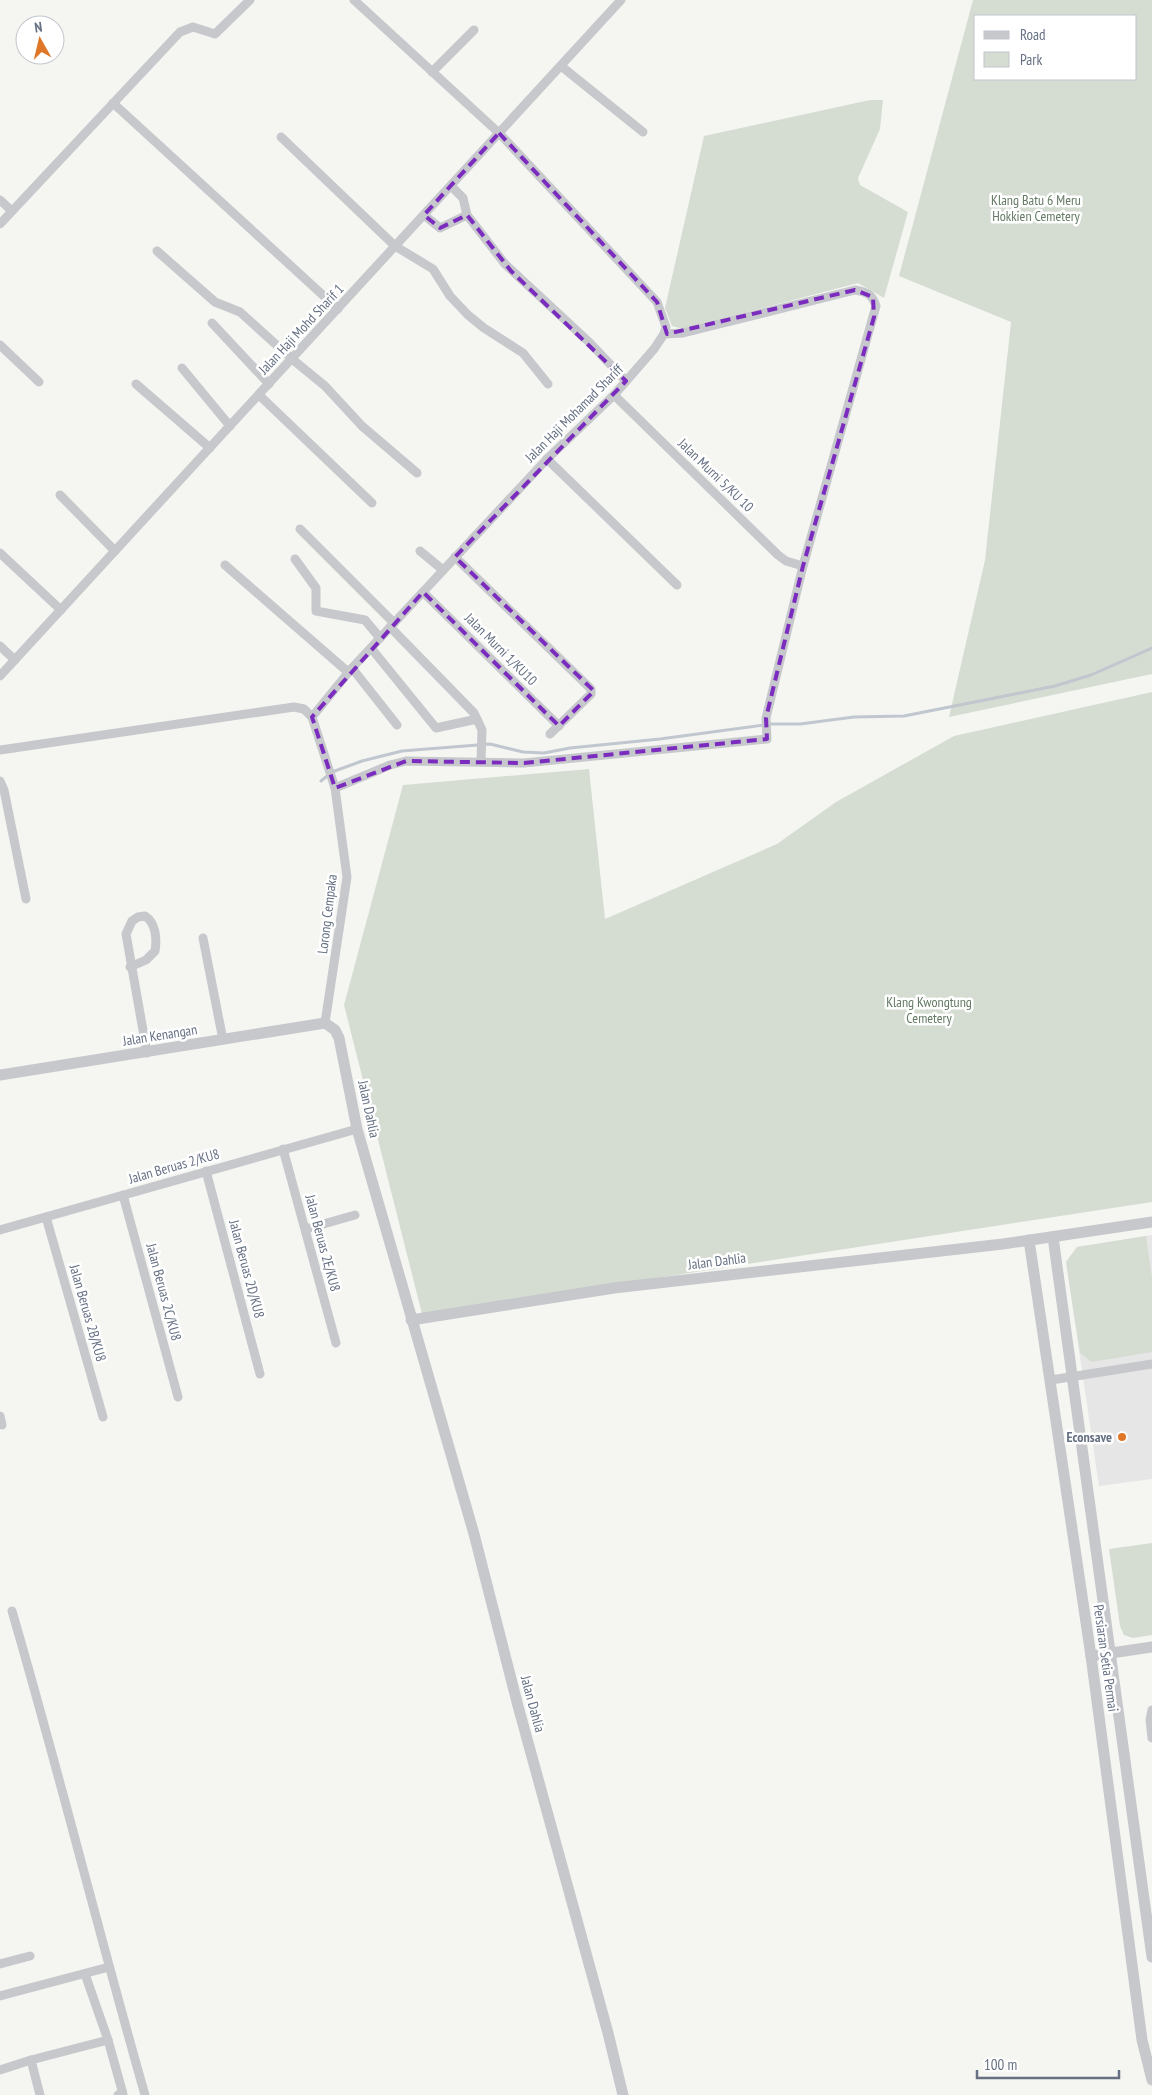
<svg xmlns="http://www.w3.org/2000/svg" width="1152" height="2095" font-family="'PT Sans Narrow',sans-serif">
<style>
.built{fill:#e6e6e6}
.green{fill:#d5ddd3;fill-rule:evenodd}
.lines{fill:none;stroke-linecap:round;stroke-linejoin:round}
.stream{stroke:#c1c7ce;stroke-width:3}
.minor{stroke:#c6c8cc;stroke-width:9}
.tertiary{stroke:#c6c8cc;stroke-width:11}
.marked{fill:none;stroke:#7b2cbf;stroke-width:4;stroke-dasharray:10 6;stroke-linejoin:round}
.poi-dot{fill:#e07728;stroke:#fff;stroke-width:2}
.labels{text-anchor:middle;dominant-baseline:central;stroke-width:5;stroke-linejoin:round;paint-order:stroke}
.park-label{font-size:14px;fill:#647a64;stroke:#fff}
.street-label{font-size:14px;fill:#657083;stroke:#fff}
.poi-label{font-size:14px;font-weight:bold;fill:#657083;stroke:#fff;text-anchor:end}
</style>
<rect width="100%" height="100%" fill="#f5f6f2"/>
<path class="built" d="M1152,1235v244l-53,7 -33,-224 11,-15z"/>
<g class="green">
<path d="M973,0h179v674l-203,43 36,-157 26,-238 -112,-46zM1136,16v63h-160v-63z"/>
<path d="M870,100h13l-3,29 -22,49 2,7 48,27 -24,86 -26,-15 -175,46 -11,-3 -7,-18 39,-172z"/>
<path d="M1152,692v510l-730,112 -78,-309 59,-220 186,-16 16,150 172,-75 59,-42 118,-66z"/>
<path d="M1146,1236l6,42v74l-60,10 -12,-9 -14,-91 11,-15z"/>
<path d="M1152,1543v92l-19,3 -9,-3 -4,-9 -11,-77z"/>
</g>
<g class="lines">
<path class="stream" d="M321,781l11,-9 30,-11 40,-10 88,-7 33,8 21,1 26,-5 90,-9 111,-15h29l54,-7 50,-1 151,-30 36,-11 61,-27"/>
<g class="minor">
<path d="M561,66l82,66"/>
<path d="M432,72l42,-42"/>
<path d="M113,103l225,206"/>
<path d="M281,137l114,109 38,23 17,27 18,19 16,13 39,25 25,31"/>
<path d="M451,186l12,12 4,17 38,49 85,79 36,38"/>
<path d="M0,200l12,11"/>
<path d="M424,215l16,13 27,-13"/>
<path d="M0,224l180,-192 13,-5 22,7 35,-34"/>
<path d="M157,251l58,51 25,10 52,47 33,27 37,40 55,47"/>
<path d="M212,323l57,61"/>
<path d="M0,345l39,37"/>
<path d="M182,368l48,58"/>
<path d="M136,384l74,64"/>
<path d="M259,395l113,108"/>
<path d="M614,395l164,160 8,6 17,5"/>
<path d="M547,459l130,126"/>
<path d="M60,495l55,56"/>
<path d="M300,529l94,94"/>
<path d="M420,551l23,19"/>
<path d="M0,553l61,57"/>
<path d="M455,557l136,132v5l-41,40"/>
<path d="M295,559l21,29v23l49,9 15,18"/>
<path d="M225,565l123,107"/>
<path d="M423,592l136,134"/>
<path d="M390,627l84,86 8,17 -1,32"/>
<path d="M0,646l15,14"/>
<path d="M371,648l65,80 41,-9"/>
<path d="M352,668l45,57"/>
<path d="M0,676l621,-676"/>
<path d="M312,717l40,-49 195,-209 67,-64 40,-46 10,-15 2,-7 -9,-25 -158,-169 -145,-133"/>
<path d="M0,750l294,-43 10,2 8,8 23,71 12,89 -22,146"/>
<path d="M0,781l4,9 22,109"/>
<path d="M335,788l55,-23 16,-4 118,2 243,-24 -1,-21 37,-152 73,-260c-4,-12 -9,-14 -21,-16l-172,43 -19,1"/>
<path d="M203,938l20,102"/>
<path d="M130,967l16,-7 9,-9c2,-12 1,-28 -10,-35l-7,1 -6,4 -6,13 21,119"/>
<path d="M283,1149l53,194"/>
<path d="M206,1171l54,203"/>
<path d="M123,1195l55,202"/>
<path d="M46,1217l57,200"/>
<path d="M306,1229l49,-14"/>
<path d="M0,1230l357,-101"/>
<path d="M1051,1380l101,-16"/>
<path d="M0,1416l2,9"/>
<path d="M12,1611c47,161 87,323 133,484"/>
<path d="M1152,1710l-2,10 2,18"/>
<path d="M0,1964l30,-8"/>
<path d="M85,1974l23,66 15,54 -5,1"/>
<path d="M0,1996l109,-29"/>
<path d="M0,2070l31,-10"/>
<path d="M40,2095l-9,-35 77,-20"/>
</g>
<g class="tertiary">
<path d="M0,1075l325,-52 10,7 4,8 18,91 117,405 44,172 90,327 15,62"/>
<path d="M1053,1237l99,720"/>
<path d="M1029,1240l62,416 51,384 10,40"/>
<path d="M411,1320l203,-32 389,-44 149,-22"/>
<path d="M1091,1656l61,-9"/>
</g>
</g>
<path class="marked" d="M499,133l158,169 10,32 188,-44 18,7 1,20 -71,249 -37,152 1,21 -243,24 -118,-2 -71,27 -23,-71 111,-125 136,134 35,-35 -139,-134 171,-176 -115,-110 -44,-56 -27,13 -16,-13z"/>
<circle class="poi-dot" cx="1122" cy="1437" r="5"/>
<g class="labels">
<g class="park-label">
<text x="1036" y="200">Klang Batu 6 Meru<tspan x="1036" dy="16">Hokkien Cemetery</tspan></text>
<text x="929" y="1002">Klang Kwongtung<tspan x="929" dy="16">Cemetery</tspan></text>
</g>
<g class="street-label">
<text transform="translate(301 329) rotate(-47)">Jalan Haji Mohd Sharif 1</text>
<text transform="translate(574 413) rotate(-45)">Jalan Haji Mohamad Shariff</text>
<text transform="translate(716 475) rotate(44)">Jalan Murni 5/KU 10</text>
<text transform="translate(501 649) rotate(45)">Jalan Murni 1/KU10</text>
<text transform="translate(327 914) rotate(-83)">Lorong Cempaka</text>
<text transform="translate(160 1035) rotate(-9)">Jalan Kenangan</text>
<text transform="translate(369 1109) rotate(78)">Jalan Dahlia</text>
<text transform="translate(174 1166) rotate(-16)">Jalan Beruas 2/KU8</text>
<text transform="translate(323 1243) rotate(75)">Jalan Beruas 2E/KU8</text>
<text transform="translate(717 1261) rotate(-7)">Jalan Dahlia</text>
<text transform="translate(247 1269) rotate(75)">Jalan Beruas 2D/KU8</text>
<text transform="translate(164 1292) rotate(75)">Jalan Beruas 2C/KU8</text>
<text transform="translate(88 1313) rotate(74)">Jalan Beruas 2B/KU8</text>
<text transform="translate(1106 1658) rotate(82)">Persiaran Setia Permai</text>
<text transform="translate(533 1704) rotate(75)">Jalan Dahlia</text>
</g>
<g class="poi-label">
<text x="1112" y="1437">Econsave</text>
</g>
</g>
<rect x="974" y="15" width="162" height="65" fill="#ffffff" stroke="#c1c6cd"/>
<rect x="984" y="31" width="25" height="8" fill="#c6c8cc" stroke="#c1c6cd"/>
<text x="1020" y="40" font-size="15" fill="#657083">Road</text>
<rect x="984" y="52" width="25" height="15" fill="#d5ddd3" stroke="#c1c6cd"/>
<text x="1020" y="65" font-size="15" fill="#657083">Park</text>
<g transform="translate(40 40) rotate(352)"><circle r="24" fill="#ffffff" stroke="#c1c6cd"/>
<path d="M0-4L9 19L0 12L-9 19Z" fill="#e07728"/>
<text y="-8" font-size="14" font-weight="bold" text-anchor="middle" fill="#657083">N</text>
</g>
<path d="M977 2070v8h142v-8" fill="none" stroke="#657083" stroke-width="2.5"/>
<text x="984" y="2070" font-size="15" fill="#657083" stroke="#ffffff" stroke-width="4" paint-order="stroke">100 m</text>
</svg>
